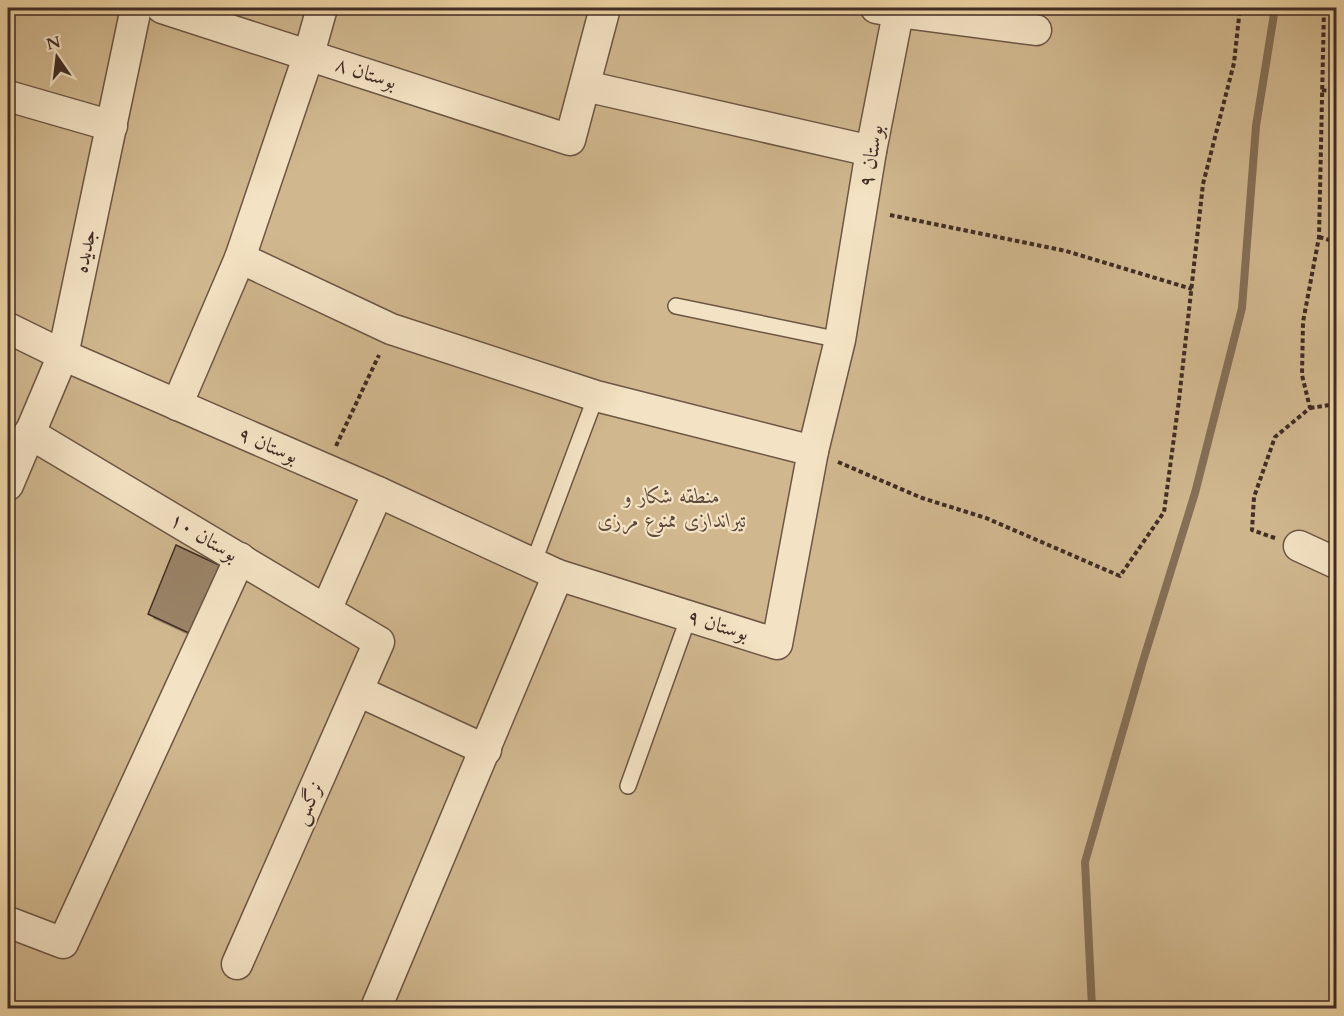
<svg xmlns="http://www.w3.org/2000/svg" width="1344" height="1016" font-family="Cardo,Amiri,serif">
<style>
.park{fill:#d0b78e;stroke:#88725a;stroke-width:1.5}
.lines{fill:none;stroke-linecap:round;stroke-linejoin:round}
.stream{stroke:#856f57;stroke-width:8}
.building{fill:#9a8367;stroke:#412d26;stroke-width:1.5;filter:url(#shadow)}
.service-casing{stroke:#6c5645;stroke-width:18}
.minor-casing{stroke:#6c5645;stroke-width:33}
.path{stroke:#412d26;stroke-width:4;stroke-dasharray:4.5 3;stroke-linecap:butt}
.service{stroke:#f3e2c3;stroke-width:15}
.minor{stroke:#f3e2c3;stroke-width:30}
.labels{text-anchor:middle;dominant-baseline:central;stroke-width:4.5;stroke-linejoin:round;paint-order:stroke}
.street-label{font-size:21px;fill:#412d26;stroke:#f3e2c3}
.park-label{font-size:21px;font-style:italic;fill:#5e493b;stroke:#f3e2c3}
</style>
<defs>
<filter id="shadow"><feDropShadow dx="6" dy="4" stdDeviation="0" flood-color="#0004"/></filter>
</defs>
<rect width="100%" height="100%" fill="#edd3a3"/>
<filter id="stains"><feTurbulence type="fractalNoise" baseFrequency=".00333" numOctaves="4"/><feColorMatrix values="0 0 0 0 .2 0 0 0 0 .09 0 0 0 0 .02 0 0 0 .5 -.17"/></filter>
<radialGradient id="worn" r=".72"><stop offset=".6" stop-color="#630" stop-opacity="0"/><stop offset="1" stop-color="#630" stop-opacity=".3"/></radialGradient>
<rect class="park" x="8" y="8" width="1328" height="1000"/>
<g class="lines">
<path class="stream" d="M1092,1008l-7,-146 58,-201 52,-168 47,-185 14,-182 19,-118"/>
</g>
<path class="building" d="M176,545l45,21 -28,69 -45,-21z"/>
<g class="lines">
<defs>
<g id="service">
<path d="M676,306l164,34"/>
<path d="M533,564l63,-168"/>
<path d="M628,786l61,-170"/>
</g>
<g id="minor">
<path d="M162,8l408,132 35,-132"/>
<path d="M876,8l22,4 138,18"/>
<path d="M585,86l286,65"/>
<path d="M8,96l104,30"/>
<path d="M240,258l151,71 205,67 217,55"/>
<path d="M8,328l55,27 315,137 180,83 219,69 36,-193 27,-111 31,-189 28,-143"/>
<path d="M177,405l63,-147 69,-204 13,-46"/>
<path d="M29,433l350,209 -142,322"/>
<path d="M8,485l55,-130 73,-347"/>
<path d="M1299,546l37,17"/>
<path d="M326,610l52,-118"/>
<path d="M358,691l128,59"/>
<path d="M8,922l55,21 177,-385"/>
<path d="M376,1008l182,-433"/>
</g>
</defs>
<use href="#service" class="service-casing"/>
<use href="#minor" class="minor-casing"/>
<g class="path">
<path d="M1322,90l14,2"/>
<path d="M890,215l176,36 126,38"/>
<path d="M1319,237l17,5"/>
<path d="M1310,408l26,-4"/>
<path d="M336,446l43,-91"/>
<path d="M838,462l84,36 64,20 134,58 44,-64 15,-112 24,-216 31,-121 6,-55"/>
<path d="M1275,538l-23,-8 2,-33 21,-60 35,-29 -8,-33 1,-53 16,-85 5,-229"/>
</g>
<use href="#service" class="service"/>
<use href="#minor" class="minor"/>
</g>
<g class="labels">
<g class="street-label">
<text transform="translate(366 73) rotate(18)">بوستان ۸</text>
<text transform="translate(871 156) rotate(-80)">بوستان ۹</text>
<text transform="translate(85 251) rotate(-78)">جدیده</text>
<text transform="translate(268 445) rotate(23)">بوستان ۹</text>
<text transform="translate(204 537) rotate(31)">بوستان ۱۰</text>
<text transform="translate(718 625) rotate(17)">بوستان ۹</text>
<text transform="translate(308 803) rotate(-66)">نرگس</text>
</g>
<g class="park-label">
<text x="672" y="496">منطقه شکار و<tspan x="672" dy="24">تیراندازی ممنوع مرزی</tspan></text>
</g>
</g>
<rect width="1344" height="1016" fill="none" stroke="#edd3a3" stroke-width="30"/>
<rect x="9" y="9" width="1326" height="998" fill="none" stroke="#412d26" stroke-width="3"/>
<rect x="15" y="15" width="1314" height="986" fill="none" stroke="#412d26" stroke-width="1.5"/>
<g transform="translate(57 57) rotate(346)" stroke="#f3e2c3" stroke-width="4.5" paint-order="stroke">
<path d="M0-4.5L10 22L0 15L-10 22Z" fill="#412d26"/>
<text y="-9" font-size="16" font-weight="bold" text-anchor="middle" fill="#412d26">N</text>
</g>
<rect width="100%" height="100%" filter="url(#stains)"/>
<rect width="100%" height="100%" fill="url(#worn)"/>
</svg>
